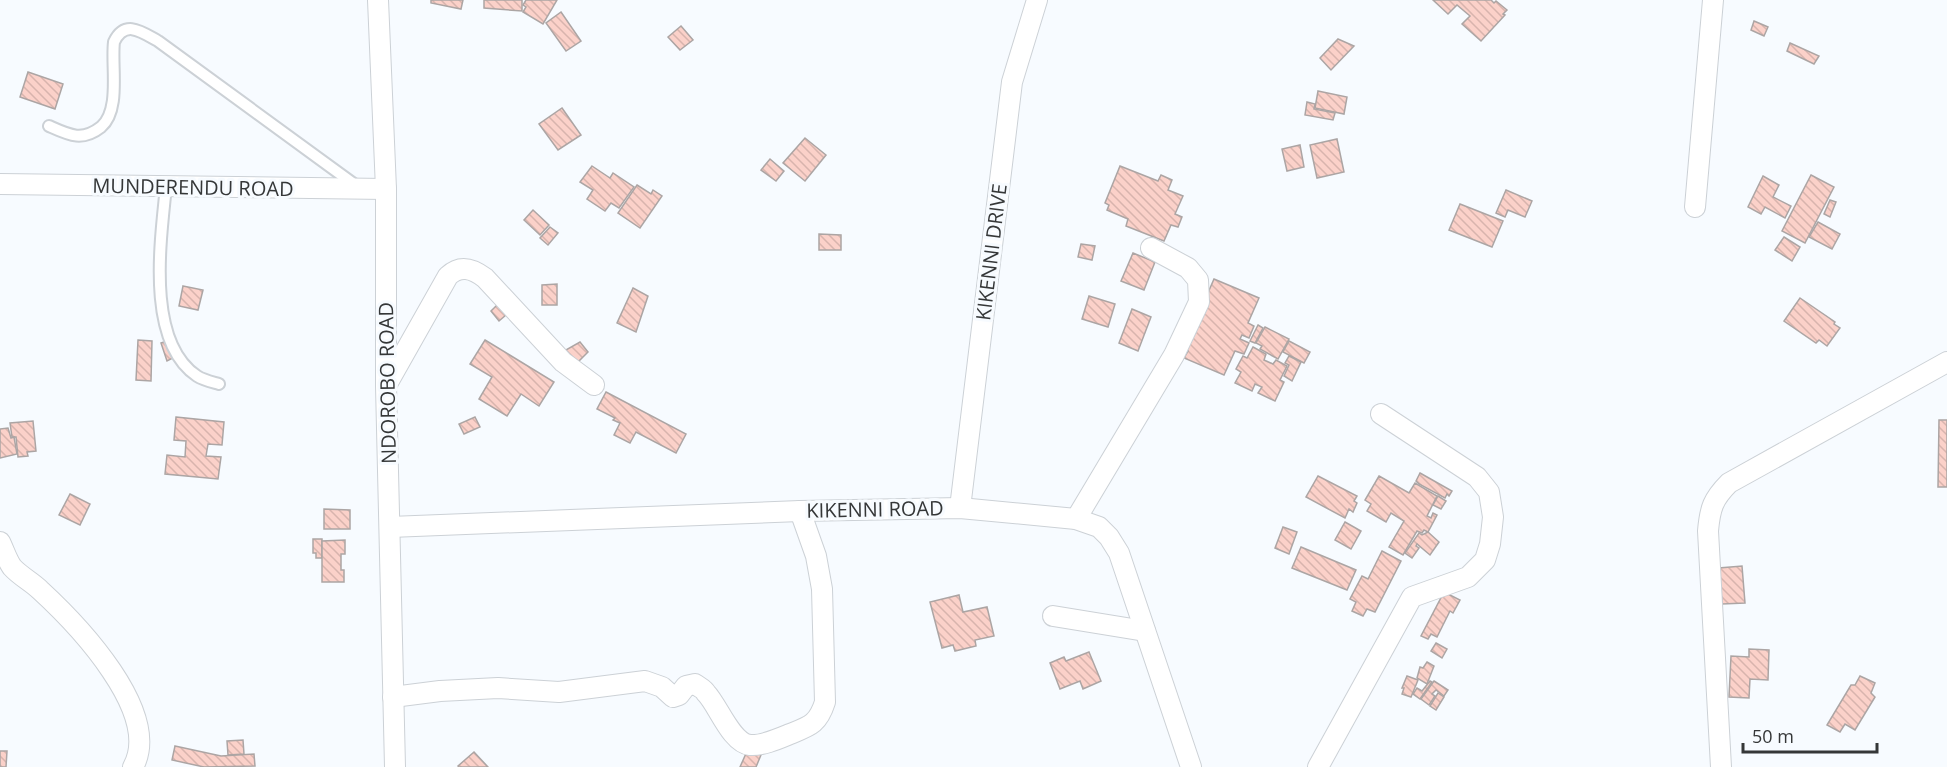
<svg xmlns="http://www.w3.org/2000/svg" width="1947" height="767" font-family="'Open Sans',sans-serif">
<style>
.building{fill:url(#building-back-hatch);stroke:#aca5a4;stroke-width:1.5}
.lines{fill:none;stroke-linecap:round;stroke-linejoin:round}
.lane-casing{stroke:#ccd1d6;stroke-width:14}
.street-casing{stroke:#ccd1d6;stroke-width:22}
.lane{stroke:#fff;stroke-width:10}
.street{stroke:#fff;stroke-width:20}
.labels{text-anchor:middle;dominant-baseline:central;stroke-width:6;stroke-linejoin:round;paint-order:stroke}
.street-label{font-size:20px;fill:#353738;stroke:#f7fbff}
</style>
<defs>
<pattern id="building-back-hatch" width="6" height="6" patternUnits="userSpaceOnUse" patternTransform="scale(1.5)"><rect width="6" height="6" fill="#fbd1c9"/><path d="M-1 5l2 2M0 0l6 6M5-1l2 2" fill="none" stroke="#d8b4ad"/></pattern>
</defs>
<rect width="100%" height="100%" fill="#f7fbff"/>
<g class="building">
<path d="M431,0h32l-2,9 -30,-6z"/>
<path d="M484,0h38v11l-38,-3z"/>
<path d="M526,0h31l-14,24 -20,-12 3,-5 -3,-2z"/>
<path d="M1433,0h58l3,3 2,-2 11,9 -4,4 2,1 -24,26 -19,-17 8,-8 -13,-11 -9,9z"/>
<path d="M561,12l20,29 -15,10 -20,-28z"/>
<path d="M1754,21l14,6 -4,9 -13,-6z"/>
<path d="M681,26l12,14 -13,10 -12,-13z"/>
<path d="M1338,39l16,7 -23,24 -11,-12z"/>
<path d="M1790,43l29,13 -5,8 -27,-13z"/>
<path d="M28,72l35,12 -8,25 -35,-12z"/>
<path d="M1318,91l29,6 -3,17 -29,-6z"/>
<path d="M1307,102l8,2 -1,5 21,4 -2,7 -28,-5z"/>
<path d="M562,108l19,27 -23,15 -19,-26z"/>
<path d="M805,138l21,17 -21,26 -22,-18z"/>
<path d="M1337,139l7,33 -27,6 -7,-33z"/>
<path d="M1300,145l4,22 -17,4 -5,-22z"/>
<path d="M770,159l14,12 -8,10 -15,-11z"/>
<path d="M592,166l18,12 3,-5 21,14 -15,21 -8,-5 -6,8 -18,-12 6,-9 -13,-8z"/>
<path d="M1120,166l38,15 3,-6 11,5 -4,10 15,6 -8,18 7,3 -4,10 -7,-2 -7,16 -38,-15 2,-7 -21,-9 2,-5 -4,-2z"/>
<path d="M1811,175l23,12 -29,56 -23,-12z"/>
<path d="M1763,176l16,9 -6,12 18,9 -6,12 -20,-11 -4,7 -13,-7z"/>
<path d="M637,185l14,9 2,-4 9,6 -22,32 -22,-15z"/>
<path d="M1506,190l26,11 -7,16 -17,-7 -3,7 -9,-4z"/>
<path d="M1830,200l6,2 -6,15 -6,-3z"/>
<path d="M1460,204l43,17 -11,26 -43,-17z"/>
<path d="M533,210l16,15 -9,10 -16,-15z"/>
<path d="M1818,222l22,12 -8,15 -23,-12z"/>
<path d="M550,227l8,6 -10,12 -8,-7z"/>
<path d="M819,234l22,1v15h-22z"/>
<path d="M1784,237l16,10 -8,14 -17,-11z"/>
<path d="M1081,244l14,2 -3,14 -14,-3z"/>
<path d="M1133,253l22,9 -11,28 -23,-9z"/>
<path d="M1214,279l45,19 -11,25 6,3 -5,12 -7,-3 -2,4 9,4 -5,11 -9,-3 -11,24 -40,-17 4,-7 -5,-1z"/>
<path d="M557,284v21h-15v-20z"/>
<path d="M183,286l20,4 -5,20 -19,-4z"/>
<path d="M633,288l15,8 -12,36 -19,-9z"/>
<path d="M1089,296l26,8 -7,23 -26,-8z"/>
<path d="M1800,298l35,24 -1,2 6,4 -13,18 -8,-6 -3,3 -32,-22z"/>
<path d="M497,305l9,10 -7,6 -8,-10z"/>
<path d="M1132,309l19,8 -13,34 -19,-8z"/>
<path d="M1258,325l5,3 -8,15 -5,-2z"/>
<path d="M1265,327l24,12 -11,20 -18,-10 2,-3 -6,-3z"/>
<path d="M138,340l14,1 -1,40 -15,-1z"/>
<path d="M485,340l69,42 -15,24 -18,-12 -14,22 -28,-17 13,-22 -22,-13z"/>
<path d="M167,341l6,17 -6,3 -6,-18z"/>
<path d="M1289,341l21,11 -6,11 -21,-11z"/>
<path d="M580,342l8,10 -10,10 -14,-11z"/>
<path d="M1253,347l13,7 -2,6 9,4 3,-4 11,6 -7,14 4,2 -9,19 -17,-8 4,-6 -7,-3 -3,7 -17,-8 6,-11 -5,-3 7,-13 4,2z"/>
<path d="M1289,356l12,6 -9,19 -8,-5 5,-11 -4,-2z"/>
<path d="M606,392l80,42 -10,19 -40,-21 -6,11 -16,-8 6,-12 -7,-3 2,-2 -18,-9z"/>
<path d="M176,417l48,5 -2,23 -14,-1 -2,12 15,1 -3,22 -53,-5 2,-19 18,2 1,-16 -12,-1z"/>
<path d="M475,417l5,10 -16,7 -5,-10z"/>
<path d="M1939,420h8v67h-9z"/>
<path d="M33,421l3,30 -9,1 1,4 -10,1 -2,-20h-4l-2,-14z"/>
<path d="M8,428l3,10 3,-1 3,17 -17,4v-29z"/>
<path d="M1420,473l32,18 -3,5 -2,-2 -2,4 -26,-14 -3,-3z"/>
<path d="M1318,476l39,20 -3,5 3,2 -4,9 -4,-3 -4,9 -39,-21z"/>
<path d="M1379,476l30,17 6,-10 22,13 -10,20 4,2 2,-5 4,2 -9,17 -4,-2 -2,3 -5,-2 -14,24 -14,-8 15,-26 -13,-8 -5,9 -19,-11 4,-7 -6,-4z"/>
<path d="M70,494l20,10 -10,21 -21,-10z"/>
<path d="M1438,496l8,5 -5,8 -8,-4z"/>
<path d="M324,509l26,1v19h-26z"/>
<path d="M1345,522l16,9 -10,18 -16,-9z"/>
<path d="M1283,527l14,5 -8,22 -14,-6z"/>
<path d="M1428,532l11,10 -9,13 -13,-11 -1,2 3,2 -7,10 -7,-5 14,-20 3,2z"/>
<path d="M313,539h9v19h-6v-5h-3z"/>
<path d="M345,540v14h-4v16h3v12h-22v-41z"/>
<path d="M1301,547l55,23 -9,20 -55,-22z"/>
<path d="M1382,551l19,10 -26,51 -8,-3 -4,7 -11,-5 4,-9 -6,-3 12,-23 6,3z"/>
<path d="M1742,566l3,37 -23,1 -3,-36z"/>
<path d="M1444,592l16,8 -7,13 -3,-2 -13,26 -6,-3 -3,5 -7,-3z"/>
<path d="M959,595l4,17 24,-5 7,29 -19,4 1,6 -21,5 -2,-6 -11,3 -12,-46z"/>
<path d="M1436,643l11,6 -5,9 -11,-7z"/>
<path d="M1749,649l20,1 -1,30 -18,-1 -1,19 -20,-1 2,-41 18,1z"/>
<path d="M1089,652l12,29 -18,8 -3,-8 -20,8 -10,-26 14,-6 2,4z"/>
<path d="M1427,662l7,4 -7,18 -10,-6 3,-11 3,1z"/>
<path d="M1407,676l11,4 -7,17 -9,-3 2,-6h-2z"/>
<path d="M1860,676l15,7 -4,10 4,4 -20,33 -10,-6 -5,8 -13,-7 24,-40h4z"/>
<path d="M1430,681l2,1 -12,17 -7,-5 4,-6 5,3z"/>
<path d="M1434,681l14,9 -4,6 -8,-6 -4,4 3,2 -6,9 -8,-6z"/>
<path d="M1438,693l6,4 -8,13 -6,-4z"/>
<path d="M243,740l1,14 -16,1 -1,-14z"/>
<path d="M175,746l46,10 33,-2 1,12 -51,1 -32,-7z"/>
<path d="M748,749l13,6 -5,12h-16z"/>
<path d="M0,751h7l-1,16h-6z"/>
<path d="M474,752l14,15h-29l-1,-1z"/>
</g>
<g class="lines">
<defs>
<g id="lane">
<path d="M49,126c20,9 33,16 52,1 20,-17 10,-61 13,-85 11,-23 28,-10 44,-1l200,146"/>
<path d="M166,186c-5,53 -21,155 31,190 6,4 15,6 22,8"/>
</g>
<g id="street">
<path d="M378,0l8,189v197l9,381"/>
<path d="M0,184l386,5"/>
<path d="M1695,207l18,-207"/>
<path d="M387,384l61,-108c12,-11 24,-8 37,2l78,84 31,23"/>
<path d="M960,508l52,-426 25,-82"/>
<path d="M1076,519l98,-164 25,-53 -1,-22 -10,-12 -37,-20"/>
<path d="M390,527l410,-16 160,-3 116,11 23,8 10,10 10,16 72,214"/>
<path d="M0,542c4,8 7,18 12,25 8,9 20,15 28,23 37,34 123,123 93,177"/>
<path d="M1053,616l92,15"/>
<path d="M393,697l47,-6 58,-3 61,4 86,-11 17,6 11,10 6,-2 7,-9 9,-2c4,3 9,5 11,9 12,12 25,50 44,52 12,1 28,-6 40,-11 20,-8 28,-10 35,-32l-3,-113 -6,-33 -16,-45"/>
<path d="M1318,767l94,-170 56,-20 17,-17 5,-16 3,-27 -4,-25 -12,-15 -96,-63"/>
<path d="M1721,767l-13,-236c2,-23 5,-32 21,-48l218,-121"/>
</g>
</defs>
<use href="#lane" class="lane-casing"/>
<use href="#street" class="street-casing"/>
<use href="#lane" class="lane"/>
<use href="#street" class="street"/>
</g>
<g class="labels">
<g class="street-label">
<text transform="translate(193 187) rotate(1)">MUNDERENDU ROAD</text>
<text transform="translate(991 252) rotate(-83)">KIKENNI DRIVE</text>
<text transform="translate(387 383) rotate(-91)">NDOROBO ROAD</text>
<text transform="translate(875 509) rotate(-1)">KIKENNI ROAD</text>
</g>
</g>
<path d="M1743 743v9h134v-9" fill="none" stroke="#353738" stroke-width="3"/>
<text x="1752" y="743" font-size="18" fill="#353738" stroke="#f7fbff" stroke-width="4.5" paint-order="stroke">50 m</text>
</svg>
